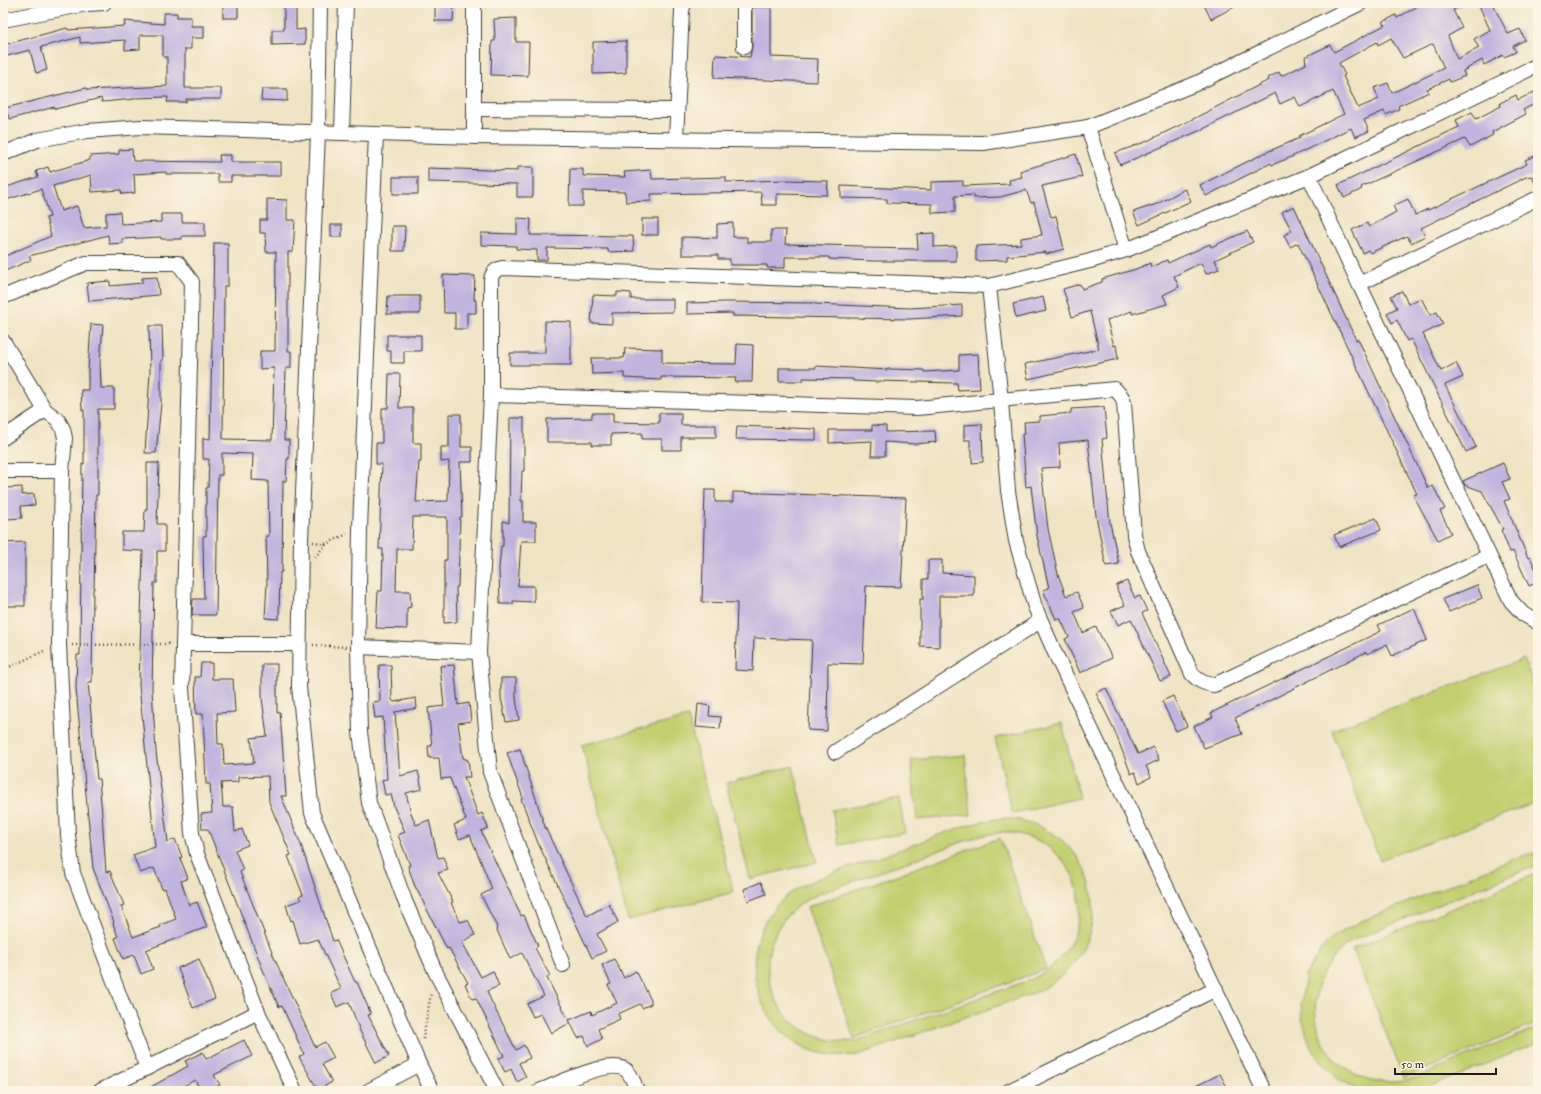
<svg xmlns="http://www.w3.org/2000/svg" width="1541" height="1094" font-family="'IM FELL Double Pica',serif">
<style>
.green{fill:#c2cf71;stroke:#6f7646;fill-rule:evenodd}
.building{fill:#c0b3de;fill-rule:evenodd}
.lines{fill:none;stroke-linecap:round;stroke-linejoin:round}
.minor-casing{stroke:#3c3a35;stroke-width:16}
.path{stroke:#3c3a35;stroke-width:2.5;stroke-dasharray:1 3;stroke-linecap:butt}
.minor{stroke:#fff;stroke-width:14}
</style>
<rect width="100%" height="100%" fill="#fcf5e5"/>
<filter id="ink" filterUnits="userSpaceOnUse"><feTurbulence type="fractalNoise" baseFrequency=".025" numOctaves="2"/><feDisplacementMap in="SourceGraphic" scale="8" xChannelSelector="R" yChannelSelector="G"/><feConvolveMatrix kernelMatrix="1 2 1 2 8 2 1 2 1" color-interpolation-filters="sRGB"/></filter>
<filter id="wash" filterUnits="userSpaceOnUse"><feTurbulence type="fractalNoise" baseFrequency=".012" numOctaves="4" result="noise"/><feDisplacementMap in="SourceGraphic" scale="16" xChannelSelector="R" yChannelSelector="G"/><feGaussianBlur stdDeviation="0.9" result="paint"/><feColorMatrix in="noise" values="0 0 0 0 0 0 0 0 0 0 0 0 0 0 0 0 0 1.4 0 .05"/><feComposite in="paint" operator="in"/></filter>
<g filter="url(#wash)">
<rect width="100%" height="100%" fill="#f0e3c4"/>
<g class="green">
<path d="M1524,659l14,38v105l-158,58 -48,-130z"/>
<path d="M688,717l46,175 -106,28 -46,-175z"/>
<path d="M1062,723l17,75 -67,15 -17,-75z"/>
<path d="M965,755l6,60 -54,5 -6,-60z"/>
<path d="M793,766l24,96 -67,17 -24,-96z"/>
<path d="M899,798l6,35 -66,12 -7,-35z"/>
<path d="M1004,818c101,7 123,133 30,175l-176,62c-15,1 -30,1 -45,-4 -58,-22 -78,-97 -37,-145 7,-7 15,-14 24,-19 24,-13 53,-20 80,-30 38,-13 84,-35 124,-39zM1004,832c86,6 104,112 26,148l-174,61c-93,8 -123,-109 -38,-147l161,-58z"/>
<path d="M1000,838l46,131 -192,69 -47,-131z"/>
<path d="M1538,852v14l-17,5 -170,70c-64,45 -37,144 43,141 20,-1 39,-12 57,-19 29,-12 58,-24 87,-35v15l-119,48h-57l-23,-11 -21,-21 -8,-13 -8,-28 -1,-15 5,-29 15,-25 11,-11 25,-15 159,-65z"/>
<path d="M1538,873v150l-134,55 -52,-129z"/>
</g>
<g id="blocks">
<g class="building">
<rect x="223" y="3" width="15" height="15"/>
<path d="M284,3h12v27l9,-1v15l-33,1v-15h12z"/>
<path d="M435,3h19l-1,18h-18z"/>
<path d="M1203,3h39l-31,16z"/>
<path d="M1423,3h45l-15,7 9,18 -14,8 9,23 22,-11 -5,-9 16,-9 -12,-27h14l16,31 12,-5 5,11 -12,6 3,6 -12,5 -1,-2 -19,10 -2,-5 -19,11 2,5 -15,6 -1,-3 -22,10 2,3 -31,14 1,3 -13,6 -2,-4 -20,9 5,11 -14,6 -4,-9 -62,30 -17,7 -1,-2 -65,33 -6,-11 67,-33 33,-14 -1,-2 45,-22 -11,-23 -33,16 -5,-10 -15,7 -5,-11 -74,37 -81,35 -5,-12 30,-11 50,-24 74,-38 -1,-2 11,-6 2,4 25,-12 -1,-7 25,-12 4,7 51,-27 -2,-3 13,-7 1,3zM1391,38l12,20 30,-14 11,24 -52,25 -4,-10 -14,5 5,11 -21,9 -15,-32 2,-1 -6,-12 38,-21 1,3z"/>
<path d="M752,7h19v50l47,2 -1,23 -103,-4 1,-23 35,2 2,-10z"/>
<path d="M164,13h13v4h14v9h13v12h-13v11h-6v39h36v11h-35v3h-19l1,-5 -33,1v1l-33,3 -1,-4 -46,11 -1,-2 -44,12 -5,-11 81,-20 1,2 80,-4v-29h-4v-22h-23v14l-15,1v-10l-45,3v-6l-39,10 6,23 -11,3 -6,-23 -27,7v-12l64,-17 1,2 57,-4 -1,-5 40,3z"/>
<path d="M516,18v24h13l-1,34 -37,-1 1,-34h3l-1,-22z"/>
<path d="M626,41v32l-33,1v-32z"/>
<path d="M262,89h25v12l-26,-1z"/>
<path d="M1534,92l4,10 -15,8 3,4 -34,18 1,3 -23,12 -5,-8 -104,48 1,2 -18,9 -6,-13 121,-58 -3,-7 16,-8 4,7 25,-13 -1,-3 16,-8 2,5z"/>
<path d="M132,149l1,12 87,1 -1,-7h12v7h50v14h-50v6h-13v-8h-52v-2l-32,2 1,19 -13,1 -1,-4 -29,2 -1,-17 -38,11 8,25 16,-5 7,22 22,-2v-13l14,-1 1,12 40,-2v-8h21v8h23v14h-23v3h-21v-2l-39,2 1,4 -14,1 -1,-9 -79,21 2,4 -28,12v-15l48,-21 -5,-18 4,-1 -9,-28 -35,11 -3,-12 35,-11 -2,-6 12,-4 2,5 40,-12v-4l29,-2v-4z"/>
<path d="M1076,154l6,23 -40,9 9,31 5,-1 8,33 -18,5v-2l-39,4v4l-31,1v-15l45,-2v-6l21,-3 -8,-33 -3,1 -5,-13 -26,7 -26,1v-3l-19,1v16l-23,1v-9l-45,-1v-4l-46,-1v-12l90,4v-8l32,-1v5l47,-2 -1,-4 13,-3 -2,-6z"/>
<path d="M1535,156l1,3h2v31l-6,-14 -6,1 -105,51 4,8 -14,7 -4,-7 -37,17 -2,-3 -5,3 -11,-23 15,-7 2,4 27,-15 -3,-6 15,-7 7,16 13,-6v1l99,-46 -2,-4z"/>
<path d="M517,167h16v30h-16v-13l-89,-2v-14l89,3z"/>
<path d="M570,169h13v7l42,1 -1,-5 27,-2 1,9 74,-2v5l59,-2 43,1 -1,14 -50,-1v11h-15l-1,-13 -110,2v7l-25,1 -1,-10 -42,-1v15h-14z"/>
<rect x="393" y="177" width="25" height="17"/>
<path d="M1185,189l6,12 -52,24 -6,-13 24,-8z"/>
<path d="M267,199l20,1v20h8l-2,32h-5v99h3v17h-5l-2,72h5v19h-2l-1,22h-3l-1,91h-2l-1,47 -14,-1 2,-35 -1,-47h3l-1,-55 -16,-1 1,-26 -31,-1v22h-4l-2,140h-24l1,-16h11l-1,-63h3v-48h2l1,-29h-6v-21l7,1 4,-196h14v43h-4l-1,153 49,1 2,-72 -14,1v-18h15l1,-99h-10l-1,-19h-5v-13h7z"/>
<path d="M1294,206l62,134 2,-1 70,149 5,-2 12,23 -5,2 11,22 -13,7 -25,-45 4,-1 -119,-251 -8,4 -6,-12 8,-4 -10,-19z"/>
<path d="M517,218l14,1 -1,16 103,1 1,15 -26,1v-3l-61,-1v12h-10v-10l-21,-1v-3l-35,-1v-12l36,1z"/>
<rect x="642" y="219" width="16" height="16"/>
<path d="M733,223v14h14v5h24v-12h15l-1,14 78,2v2l55,1 -1,-15 17,-1v14l22,-1v15h-83l-44,-2v-2h-44v11h-18v-3h-37v-6h-12v-4h-36v-18l35,1v-14z"/>
<rect x="331" y="225" width="11" height="12"/>
<path d="M392,226h13l-1,25h-12z"/>
<path d="M1247,231l6,11 -38,18 4,9 -13,5 -5,-11 -27,13 5,11 -16,8 4,9 -35,10v-3l-25,9 7,26 2,-1 2,14 -90,20 -3,-15 74,-15 -9,-38 -18,6 -9,-28 17,-5 2,5 20,-7v-3l34,-10 14,-6 1,4 16,-7 1,3 42,-19 1,3z"/>
<path d="M443,275l32,1 -1,24h2v13h-9v16h-12v-16h-11z"/>
<path d="M157,277l2,18 -70,6 -2,-18 23,-2v5l32,-3v-5z"/>
<path d="M1402,291l6,13 13,-6 9,17 7,-3 6,12 -20,10 18,37 15,-8 7,14 -18,8 31,62 -10,5 -55,-113 -4,2 -10,-21 -5,3 -5,-10 10,-5 -6,-12z"/>
<path d="M617,292l14,1v6h42v13l-61,1v11l-21,-1 2,-28 24,1z"/>
<path d="M388,296h32v18h-33z"/>
<path d="M1043,297l3,14 -30,7 -3,-14z"/>
<path d="M725,302l90,1v1l95,4 52,-3v11l-52,3 -177,-3v-3l-46,1v-11z"/>
<path d="M545,321l26,1v43h-61v-12h35z"/>
<path d="M91,324l12,1 -3,37 1,26h13v21h-16v86h-2l-2,94h-1l-1,93h-4l9,97h2l3,35 4,58 4,-1 14,34 -3,1 12,31 28,-10 -1,-2 16,-6 -11,-31 -3,1 -8,-21 -14,5 -7,-18 22,-8 -16,-162 4,-134 -21,-1v-18h22l1,-23h2v-46h12l-2,61h8v27h-8v32h-3l-2,107 4,62 12,90 7,-3 7,18 -2,1 8,20 -7,3 8,24 8,-3 10,25 -61,23 7,19 -12,5 -7,-19 -11,4 -8,-21 3,-1 -5,-14 1,-1 -21,-54 -17,-179 1,-34h3l2,-191h2v-54h-2l-1,-20h7v-19z"/>
<path d="M149,326h13l1,34h-2v44l-5,49h-11l5,-81z"/>
<path d="M387,335h34v16h-17v12h-13v-12h-4z"/>
<path d="M737,344l16,1 -1,37h-17l1,-4 -75,-1v3l-37,-2v-5l-32,1 -1,-16h33l1,-10 37,1v14l74,1z"/>
<path d="M978,354l2,35 -22,1 -1,-7 -79,-2v1l-25,-1v-2l-50,-1v3h-24v-13h37v-2l72,4v-1l36,1v2l35,-2v-15z"/>
<path d="M389,374h11l-1,34h14v35h8v19h-2l-3,40 32,-1 1,-40 -8,1v-15h8v-33h12v33h11v15h-12l2,55h-2l-2,70h-2l1,35 -13,1v-63h3v-43h-34l-1,32h-15l-1,42h14l1,16 -4,1v21l-31,-1 2,-37h4l1,-42h-4l3,-85h-6v-21h6v-35h6z"/>
<path d="M1104,407l3,31 -5,1 4,45 4,39 9,41 -13,2 -10,-50 -8,-76 -29,3 1,24 -19,1 7,61 10,45 8,22 11,-4 7,16 -10,4 9,21 13,-6 16,31 -32,15 -15,-34 4,-2 -9,-19 -4,1 -13,-29 6,-2 -12,-52 -6,-50 -5,1 -4,-53h3l-1,-12 16,-1v-5l31,-3v-4z"/>
<path d="M592,413h21v9l46,1v-10h22v12h35v12h-35v13h-19v-11h-20v-6l-31,1v11h-19v-3h-45v-23l45,-1z"/>
<path d="M510,418h14v53h-2l-1,30h2v21h13v19h-15l-3,45h16v16l-21,-1v3h-13l-1,-35 2,-23h2v-25l6,2z"/>
<path d="M982,424l1,38 -11,1v-14h-2v-9h-6v-15z"/>
<path d="M872,425l14,1v6l49,-1 1,11 -21,2 -30,-2v14h-14l1,-15 -43,2v-13h43z"/>
<path d="M737,426l79,3v11l-80,-1z"/>
<path d="M1503,463l7,16 -8,3 8,17 -6,2 24,57 2,-1 8,17v8l-9,4 -16,-35 -3,1 -9,-22 2,-1 -21,-38 -17,-6 -2,-4z"/>
<path d="M22,487v8l12,-1 1,11 -14,1 1,12 -15,1 -1,-31z"/>
<path d="M705,490h10v12h18v-10l173,6 -5,89 -35,-1 -3,78 -35,-1 -1,68 -19,-1 4,-90 -58,-2 -1,33 -18,-1 2,-67 -35,-1z"/>
<path d="M1376,518l5,12 -42,17 -5,-12z"/>
<path d="M25,542v64h-22v-63z"/>
<path d="M928,560h14v13l32,2v21h-35v51l-19,-1v-47h3v-20h5z"/>
<path d="M1127,581l8,17 5,-2 7,15 -5,2 29,64 -11,4 -29,-62 -13,6 -7,-14 14,-6 -8,-15v-5z"/>
<path d="M1477,585l5,13 -33,14 -6,-13z"/>
<path d="M1414,608l13,32 -35,16 -5,-12 -20,10 -1,-2 -131,66 7,16 -38,14 -10,-22 19,-9 -2,-4 170,-82 -3,-6z"/>
<path d="M201,663h11v16h21l2,33 -18,1 1,31h5l1,21 30,-2 -3,-25 16,-2 -5,-38v-34h15v49l3,-1 6,84h-5l19,46 33,99 3,-1 19,42h2l14,32 -3,1 21,41 -13,7 -16,-32 -11,-29 -12,5 -6,-14 10,-4 -23,-50 -18,5 -7,-24 -2,1 -5,-16 15,-5 -2,-3 4,-2 -15,-39 3,-1 -22,-53 -1,-26 -30,1v5l-17,1 2,24h10l2,25 7,-3 6,16 -13,5 8,20 -3,2 35,88 40,87 10,-5 9,16 -12,6 10,18 -14,8 -19,-33 5,-3 -22,-48 -3,1 -14,-32 -57,-146h-6l-1,-15 11,-1 -2,-29h-4l-3,-70h-7l-1,-37h5z"/>
<path d="M379,665h12l1,35 2,2 22,-4 1,10 -22,4 5,64 18,-5 4,18 -16,4 5,20 5,12 13,-5 9,38 5,-1 5,13 -10,3 15,29 -2,1 9,19 8,-2 7,15 -13,7 19,35 12,-6 6,15 -12,5 5,12 24,47 8,-5 6,13 -11,5 7,14 -9,5 -6,-13 -6,3 -7,-13 6,-3 -28,-58 -4,1 -7,-15 3,-1 -19,-35 -2,1 -33,-65 -6,-18 2,-1 -12,-30 7,-3 -11,-25 -3,-13 -6,1 -3,-15 5,-1 -4,-62 -8,1 -2,-16 7,-1z"/>
<path d="M454,665l4,40 11,-2 2,18 -13,2 5,35 5,2 2,17h-6l14,38 4,-2 6,15 -7,3 40,85 3,-1 14,31 -3,2 15,28 -3,2 23,45 -19,10 -10,-19 -8,3 -6,-13 17,-8 -22,-43 -12,6 -14,-31 1,-1 -16,-32 11,-6 -22,-54 -11,4 -5,-14 12,-5 -16,-42 -9,1 -2,-21h-10l-1,-12h4l-4,-38 16,-2 -4,-40z"/>
<path d="M501,678h15v20l3,22 -13,2 -5,-24z"/>
<path d="M1106,688l32,66 15,-7 6,13 -13,6 5,11 -12,6 -4,-11 -4,2 -17,-45 -18,-36z"/>
<path d="M1173,696l14,30 -11,5 -14,-30z"/>
<path d="M698,704l12,2 -1,10 12,1 -1,12 -24,-2z"/>
<path d="M520,749l25,78 42,89 22,-12 9,18 -21,12 9,17 -14,7 -54,-115 -17,-44 2,-1 -16,-45z"/>
<path d="M761,882l5,12 -18,7 -4,-12z"/>
<path d="M199,959l16,40 -22,9 -15,-40z"/>
<path d="M614,959l10,19 12,-7 15,29v4l-9,4 -2,-4 -22,10 2,5 -22,10 4,10 -14,7 -4,-10 -6,2 -9,-18 22,-9 1,4 25,-12 -9,-18 3,-1 -9,-19z"/>
<path d="M244,1040l8,16 -38,19 6,10 -11,6h-8l-6,-11 -21,11h-30l44,-25 -3,-5 18,-9 3,7z"/>
<path d="M1220,1074l9,17h-43z"/>
</g>
</g>
</g>
<g filter="url(#ink)">
<use href="#blocks" fill-opacity="0" stroke="#3c3a35" stroke-width="1"/>
<g class="lines">
<defs>
<g id="minor">
<path d="M320,3l-2,130 -17,407 -2,146 13,127 107,251 13,27"/>
<path d="M474,3v134"/>
<path d="M744,3v44"/>
<path d="M3,20l84,-16 17,-1"/>
<path d="M474,109l203,1"/>
<path d="M1088,127l38,123"/>
<path d="M342,133l132,4 509,6 105,-16 107,-43 166,-81"/>
<path d="M376,134l-16,394 -2,119 2,85 9,71 36,98 30,70 62,120"/>
<path d="M676,139l6,-128 2,-8"/>
<path d="M3,154l34,-14 50,-9 54,-4 201,6 4,-130"/>
<path d="M1309,176l50,108"/>
<path d="M1538,198l-179,86 152,317 12,13 15,9"/>
<path d="M989,286l101,-25 36,-11 183,-74 229,-111"/>
<path d="M3,297l83,-34h92l14,19 -10,406 10,145 5,21 61,158 37,79"/>
<path d="M3,341l42,69 13,10 5,9 2,9 -3,33 -3,173 9,191 5,38 74,195 -47,23"/>
<path d="M491,395l426,13 198,-19 7,8 2,6 10,132 4,16 54,123c7,7 12,10 22,11l274,-129"/>
<path d="M3,438l42,-28"/>
<path d="M3,471h59"/>
<path d="M183,644h116"/>
<path d="M358,647l121,5"/>
<path d="M835,752l205,-131"/>
<path d="M563,965l-73,-193 -11,-120 12,-257v-113c0,-8 3,-12 11,-14l487,18 12,115 7,90 8,50 19,66 20,46 209,438"/>
<path d="M147,1068l111,-56"/>
<path d="M368,1091l51,-27"/>
<path d="M539,1091c17,-6 76,-36 89,-19 4,5 7,13 9,19"/>
<path d="M1009,1091l207,-102"/>
</g>
</defs>
<use href="#minor" class="minor-casing"/>
<g class="path">
<path d="M313,542l13,2"/>
<path d="M315,557l11,-13 21,-10"/>
<path d="M72,645l99,-1"/>
<path d="M313,645l33,2"/>
<path d="M3,670l43,-20"/>
<path d="M423,1039l8,-46"/>
</g>
<use href="#minor" class="minor"/>
</g>
</g>
<rect width="1541" height="1094" fill="none" stroke="#fcf5e5" stroke-width="16"/>
<path d="M1395 1068v6h101v-6" fill="none" stroke="#1c1c1c" stroke-width="2"/>
<text x="1401" y="1068" font-size="12" fill="#1c1c1c" stroke="#fcf5e5" stroke-width="3" paint-order="stroke">50 m</text>
</svg>
